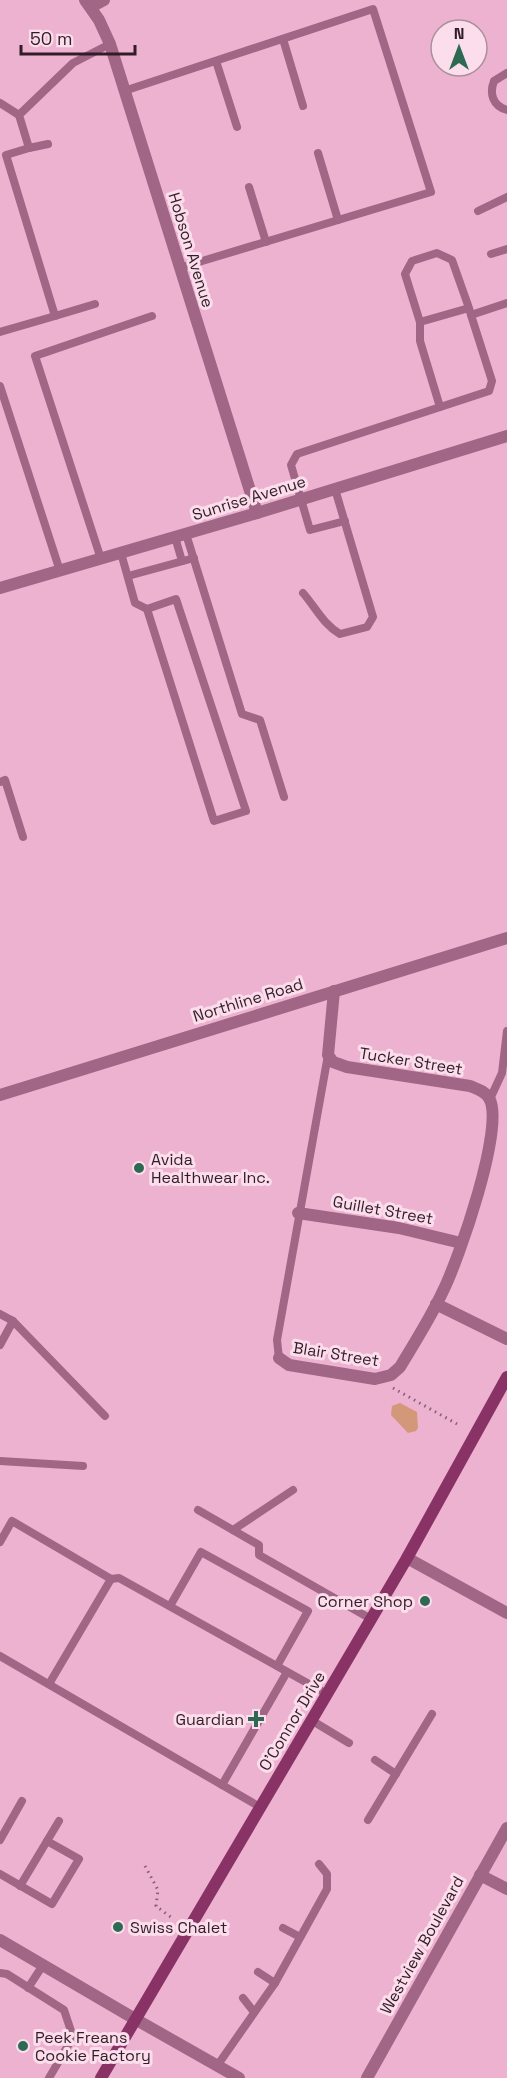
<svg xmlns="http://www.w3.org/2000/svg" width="507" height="2078" font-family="'Space Grotesk',sans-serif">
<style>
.green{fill:#d3977a}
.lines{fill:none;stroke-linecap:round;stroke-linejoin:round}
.path{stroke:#856073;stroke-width:3;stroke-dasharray:1.5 4.5;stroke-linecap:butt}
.service{stroke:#a16585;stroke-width:8}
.minor{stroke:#a16585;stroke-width:12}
.tertiary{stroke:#a16585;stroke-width:12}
.secondary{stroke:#893266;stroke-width:12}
.poi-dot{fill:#2e6953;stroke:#fbddec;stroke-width:2}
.labels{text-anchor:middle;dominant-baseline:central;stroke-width:6;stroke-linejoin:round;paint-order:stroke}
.street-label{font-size:16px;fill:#311c27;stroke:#fbddec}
.poi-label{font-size:16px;fill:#311c27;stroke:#fbddec;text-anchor:start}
</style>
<rect width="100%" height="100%" fill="#ecb2d0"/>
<path class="green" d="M400,1403l17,9 1,16 -2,3 -8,2 -17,-18 1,-9z"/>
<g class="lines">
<g class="path">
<path d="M393,1388l64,36"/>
<path d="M145,1866l13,24 -2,16 16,12"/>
</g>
<g class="service">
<path d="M283,39l20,67"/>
<path d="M216,61l21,66"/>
<path d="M507,73l-13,8c-5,13 -1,25 13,29"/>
<path d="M124,91l249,-82 58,183 -252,76"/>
<path d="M0,103l19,12"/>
<path d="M29,148l19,-4"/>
<path d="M318,153l20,67"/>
<path d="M249,187l17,55"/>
<path d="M478,211l29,-14"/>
<path d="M491,254l16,-5"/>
<path d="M469,308l-49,14 -15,-48 7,-13 25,-8 15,7 17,48 2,7 36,-12"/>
<path d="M55,316l40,-12"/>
<path d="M420,322v19l20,66"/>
<path d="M0,332l55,-16 -49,-161 23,-7 -10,-33 54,-52 37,-19"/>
<path d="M0,386l60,185"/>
<path d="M345,521l-35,9 -19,-65 6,-11 192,-63 3,-10 -21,-66"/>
<path d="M186,534l56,180 18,6 24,77"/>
<path d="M175,537l7,24"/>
<path d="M121,553l14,50 12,6"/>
<path d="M101,559l-66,-203 117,-40"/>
<path d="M128,576l66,-18"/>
<path d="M303,593c13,15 20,31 37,41l27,-7 6,-10 -38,-128"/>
<path d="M176,599l70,212 -32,10 -67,-212z"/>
<path d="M0,782l5,-2 18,57"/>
<path d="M490,1099l12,-26 5,-42"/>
<path d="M0,1314l13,7 -13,24"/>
<path d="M13,1321l92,95"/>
<path d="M279,1358l-2,-18 51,-285"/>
<path d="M0,1461l83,5"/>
<path d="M198,1510l61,35v10l112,64"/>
<path d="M233,1530l60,-40"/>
<path d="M0,1542l12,-21 99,58 8,-1 208,116"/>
<path d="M170,1606l31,-54 107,59 -31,55"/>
<path d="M0,1656l260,151"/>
<path d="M49,1684l62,-105"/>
<path d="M311,1720l38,23"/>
<path d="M375,1760l21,14"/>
<path d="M222,1785l65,-113"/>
<path d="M368,1820l64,-106"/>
<path d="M0,1840l22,-39"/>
<path d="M0,1874l52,30 27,-45 -32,-18 12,-20"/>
<path d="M20,1886l27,-45"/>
<path d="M283,1928l17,9"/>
<path d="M258,1972l17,11"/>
<path d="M0,1973l7,1 57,36 9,27 -24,41"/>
<path d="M28,1988l15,-23"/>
<path d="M243,1998l11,14"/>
<path d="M217,2066l58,-83 52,-94v-15l-8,-10"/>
</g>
<g class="minor">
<path d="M85,0l14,20 11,24 147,469"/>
<path d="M91,7l13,-7"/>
<path d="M0,588l257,-75 250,-77"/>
<path d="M0,1095l507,-157"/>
<path d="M298,1213l101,15 62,15"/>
<path d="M436,1304l71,35"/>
<path d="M279,1358l10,7 86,14 16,-4 9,-8c15,-25 31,-50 43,-76 15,-30 63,-166 46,-193 -4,-7 -12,-9 -19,-12l-123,-19 -14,-5 -5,-7 6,-64"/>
<path d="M407,1558l100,55"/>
<path d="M480,1875l27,14"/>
<path d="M135,2019l104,59"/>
<path d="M367,2078l140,-250"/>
</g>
<path class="tertiary" d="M0,1940l135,79"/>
<path class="secondary" d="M101,2078l306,-520 100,-181"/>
</g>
<g class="poi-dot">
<circle cx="139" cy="1168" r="6"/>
<circle cx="425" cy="1601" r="6"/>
<path d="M253 1710h6v6h6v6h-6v6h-6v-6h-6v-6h6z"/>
<circle cx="118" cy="1927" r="6"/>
<circle cx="23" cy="2046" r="6"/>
</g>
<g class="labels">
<g class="street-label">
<text transform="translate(191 250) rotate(73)">Hobson Avenue</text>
<text transform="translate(249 498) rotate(-17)">Sunrise Avenue</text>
<text transform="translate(248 1000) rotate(-17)">Northline Road</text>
<text transform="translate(411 1061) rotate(9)">Tucker Street</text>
<text transform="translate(383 1210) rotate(10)">Guillet Street</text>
<text transform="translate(336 1354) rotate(9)">Blair Street</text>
<text transform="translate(292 1721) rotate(-59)">O'Connor Drive</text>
<text transform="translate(422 1945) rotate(-61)">Westview Boulevard</text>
</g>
<g class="poi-label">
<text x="151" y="1159">Avida<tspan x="151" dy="18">Healthwear Inc.</tspan></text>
<text x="413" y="1601" text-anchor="end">Corner Shop</text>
<text x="244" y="1719" text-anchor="end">Guardian</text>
<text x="130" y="1927">Swiss Chalet</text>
<text x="35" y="2037">Peek Freans<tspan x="35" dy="18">Cookie Factory</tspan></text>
</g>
</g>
<g transform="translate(459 48)"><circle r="28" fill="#fbddec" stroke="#aa909d" stroke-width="1.5"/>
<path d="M0-4.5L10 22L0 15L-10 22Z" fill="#2e6953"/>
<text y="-9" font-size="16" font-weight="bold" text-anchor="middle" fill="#311c27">N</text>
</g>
<path d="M21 45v9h114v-9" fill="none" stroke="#311c27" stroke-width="3"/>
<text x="30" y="45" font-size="18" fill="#311c27" stroke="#fbddec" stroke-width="4.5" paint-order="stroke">50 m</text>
</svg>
